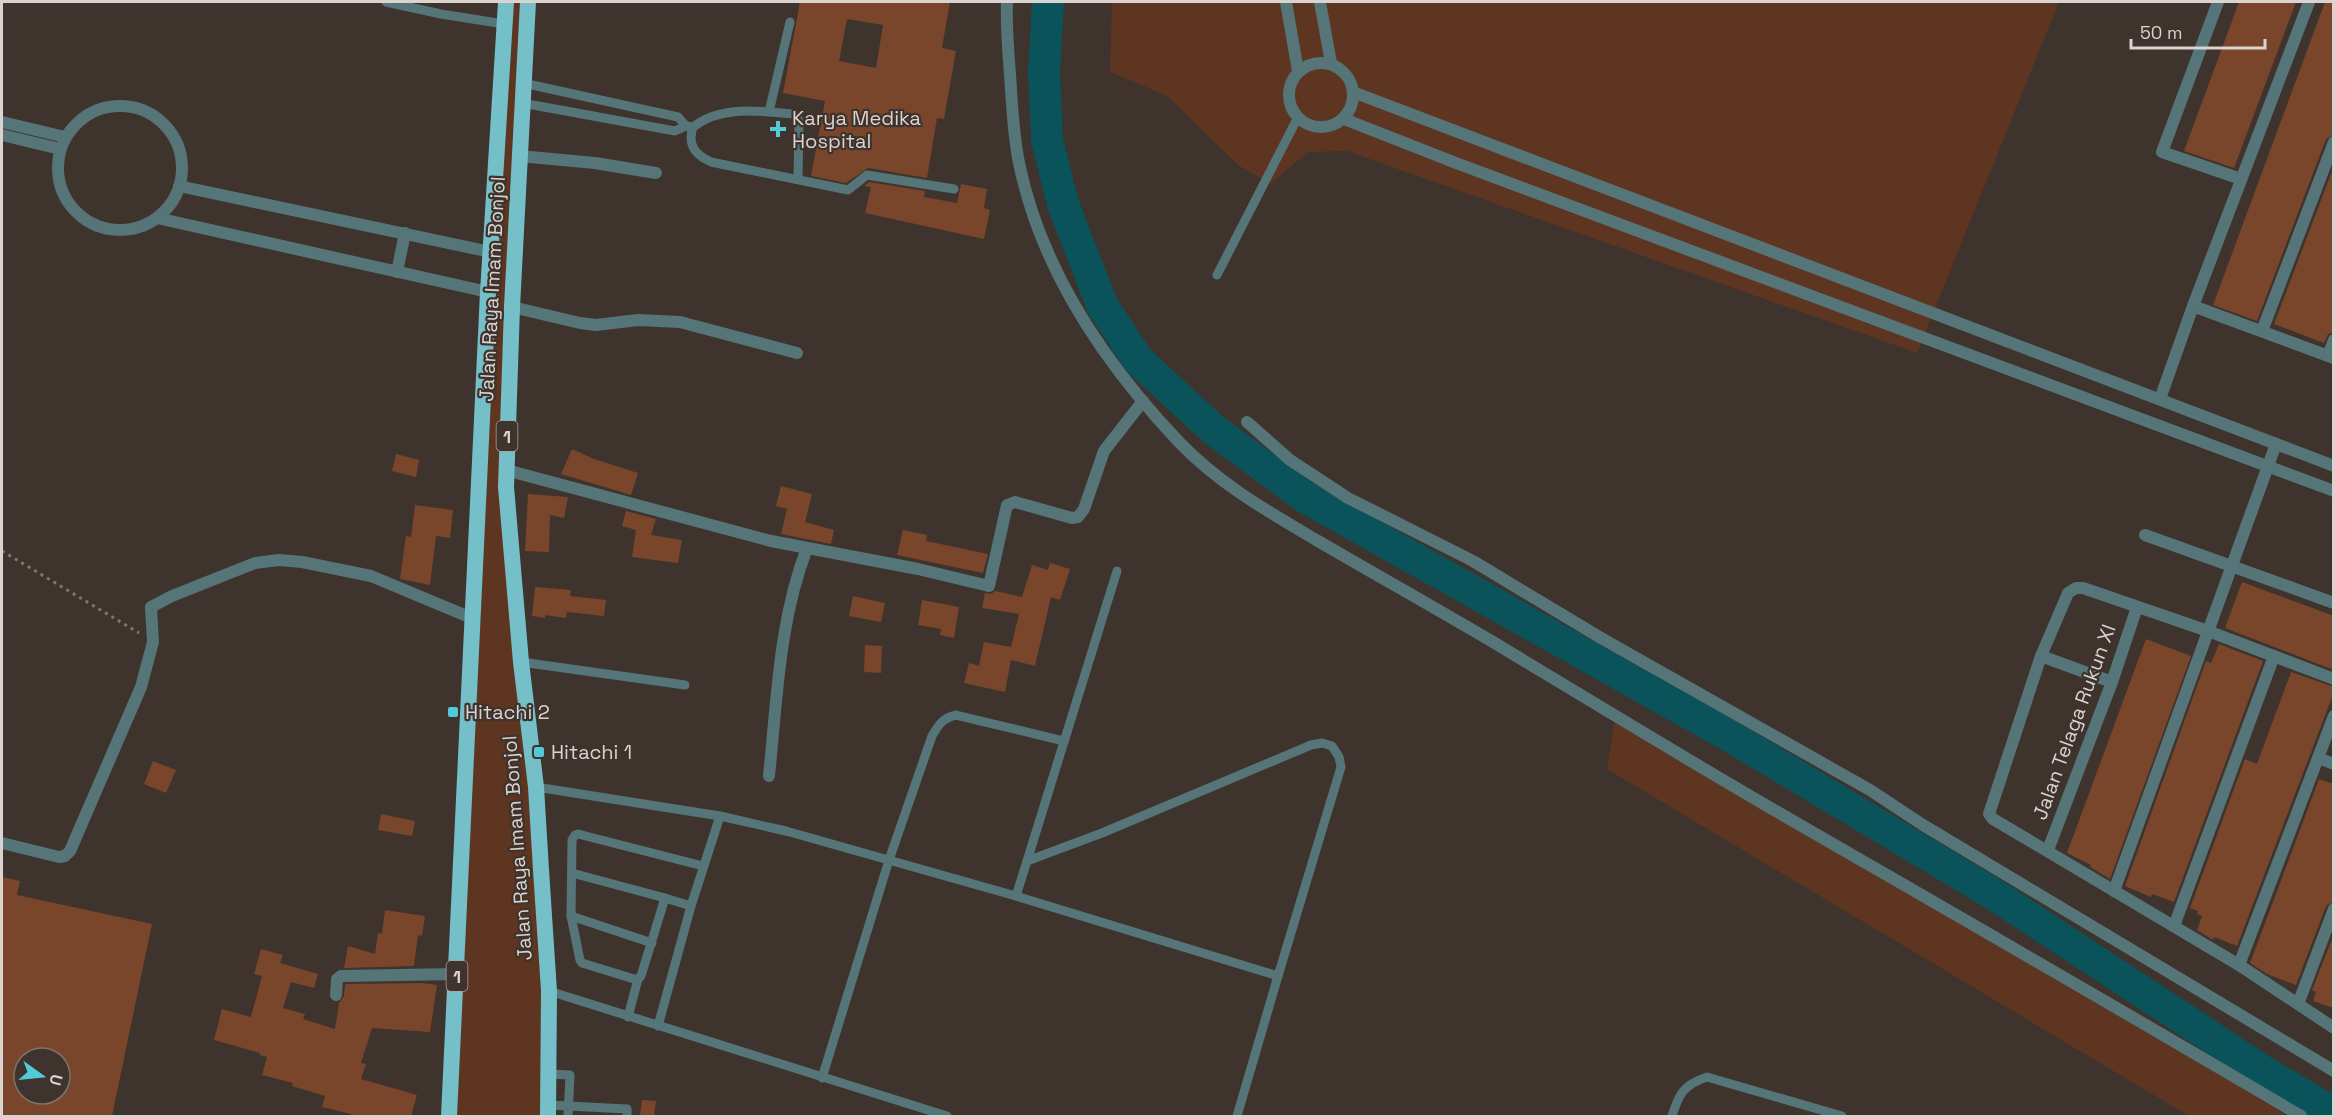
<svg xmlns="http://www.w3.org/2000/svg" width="2335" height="1118" font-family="'Space Grotesk',sans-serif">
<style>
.green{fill:#5d3521}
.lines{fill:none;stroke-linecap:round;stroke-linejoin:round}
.river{stroke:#0a535a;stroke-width:32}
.building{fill:#7a462b;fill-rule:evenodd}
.path{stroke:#807671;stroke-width:3;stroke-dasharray:3 4.5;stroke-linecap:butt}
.service{stroke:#557579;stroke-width:9}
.minor{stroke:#557579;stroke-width:12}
.trunk{stroke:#74bfc8;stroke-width:16}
.poi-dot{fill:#52cbd9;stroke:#3e332d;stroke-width:2}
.labels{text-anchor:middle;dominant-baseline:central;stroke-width:4.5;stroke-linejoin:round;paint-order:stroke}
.shield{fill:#3e332d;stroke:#aca39f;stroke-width:1.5}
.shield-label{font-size:18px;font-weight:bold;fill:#dbd3d0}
.poi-label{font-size:20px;fill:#dbd3d0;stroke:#3e332d;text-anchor:start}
.street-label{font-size:20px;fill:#dbd3d0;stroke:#3e332d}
</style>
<rect width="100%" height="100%" fill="#3e332d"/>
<g class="green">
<path d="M506,2h22l-22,468 15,192 27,454h-99z"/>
<path d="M1112,2h947l-142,351 -570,-202 -39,1 -38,32 -32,-19 -71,-69 -57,-24z"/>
<path d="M1616,711l672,405h-99l-582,-347z"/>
</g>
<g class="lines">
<path class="river" d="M1048,2l-4,71 3,67 16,64 39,101 36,55 76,70 91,67 430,242 260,156 274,180 65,38"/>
</g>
<g class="building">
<path d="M800,2h150l-8,46 14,3 -12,68 -7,-1 -10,60 -59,-10 -22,15 -35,-7 14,-75 -42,-8zM847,19l36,6 -7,43 -37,-7z"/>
<path d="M2239,2h57l-62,166 -50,-17z"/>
<path d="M2325,2h9v132l-8,5 -69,182 -44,-16z"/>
<path d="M2334,166v166l-6,2 -4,9 -50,-19z"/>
<path d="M869,182l56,9 -1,6 33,6 4,-19 26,5 -3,19 6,2 -6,29 -119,-26 6,-26 -7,-1z"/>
<path d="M572,449l22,10 44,14 -7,22 -70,-21z"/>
<path d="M396,454l23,6 -3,17 -24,-6z"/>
<path d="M781,486l31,8 -7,28 29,8 -3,14 -50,-10 6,-25 -11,-3z"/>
<path d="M528,494l40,3 -4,21 -14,-3 -1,37 -24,-1z"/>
<path d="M415,505l38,5 -3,28 -14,-2 -6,49 -30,-6 6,-43 5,1z"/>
<path d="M626,511l30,8 -5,16 31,5 -4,23 -46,-6 4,-27 -14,-4z"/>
<path d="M903,530l24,5 -1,6 62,13 -5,19 -86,-18z"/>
<path d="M1050,563l20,6 -10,31 -9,-3 -16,69 -24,-6 -6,32 -41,-9 5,-20 10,3 5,-24 27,5 8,-33 -37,-6 3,-15 6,1 4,-3 27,6 10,-32 16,5z"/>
<path d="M2242,582l92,34v54l-109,-42z"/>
<path d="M535,587l36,3 -1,6 36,4 -2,16 -37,-4 -1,6 -21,-3v3l-13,-2z"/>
<path d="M853,596l32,7 -4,19 -32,-6z"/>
<path d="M922,600l37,7 -5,31 -14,-3 1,-6 -23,-4z"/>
<path d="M2146,639l45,17 -81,223 -20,-12 1,-2 -24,-12z"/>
<path d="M2219,644l44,17 -89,241 -22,-8 -1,3 -26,-11 81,-225 5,2z"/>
<path d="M865,645l17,1 -1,27 -17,-1z"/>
<path d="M2291,672l43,15v5l-97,254 -23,-9 -1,3 -16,-10 5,-14 -5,-2 1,-3 -8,-3 55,-149 12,5z"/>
<path d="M153,761l23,9 -10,23 -22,-9z"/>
<path d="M2319,779l15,5v117l-8,5 -30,79 -29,-11 -17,-11z"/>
<path d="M381,814l34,7 -3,15 -34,-6z"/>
<path d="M2,877l18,4 -3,14 135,29 -40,192h-110zM24,1058h36v36h-36z"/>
<path d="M385,910l40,6 -3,20 -4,-1 -4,31 -70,2 4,-22 27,8 3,-21 4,1z"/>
<path d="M2334,934v74l-21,-7 3,-9 -4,-2z"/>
<path d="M261,949l22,6 -3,8 38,11 -4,14 -23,-6 -8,26 22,6 -2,5 32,10 4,-26 5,-7 1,-12 77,-1 15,2 -7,47 -58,-4 -11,35 5,1 -5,15 56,16 -6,21h-60v-2l-29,-7 3,-11 -33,-10 1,-3 -31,-8 5,-18 -7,-2v-2l-46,-13 8,-31 29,8 11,-41 -8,-2z"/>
<path d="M642,1100l14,1 -2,15h-14z"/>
</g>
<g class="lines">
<path class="path" d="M2,551l137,82"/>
<g class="service">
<path d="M386,2l55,12 63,10"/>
<path d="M523,83l155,34 8,9"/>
<path d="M522,103l153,28 11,-5 7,1c28,-22 66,-16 100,-13l5,4 1,5 -1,56"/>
<path d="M769,112l21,-90"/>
<path d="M693,127c-6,18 2,28 18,35l137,28 19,-15 87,14"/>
<path d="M1217,275l80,-156"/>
<path d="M521,662l164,23"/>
<path d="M536,787l184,29 66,15 230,65 262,80 -41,140"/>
<path d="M1027,861l90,-290"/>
<path d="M572,873l93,25"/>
<path d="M1016,896l11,-35 75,-28 209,-88 11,-2 10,3 7,11 2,10 -63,209"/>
<path d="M571,916l81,27"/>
<path d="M638,979h-4l-52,-16 -2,-3 -9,-44 1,-76 3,-5 3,-1 125,32"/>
<path d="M549,991l398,125"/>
<path d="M628,1017l10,-38 3,-3 24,-78 26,8 29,-90"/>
<path d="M658,1026l33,-120"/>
<path d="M549,1074l21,1 -2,41"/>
<path d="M822,1078l67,-218 43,-124c7,-12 11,-18 24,-21l108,26"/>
<path d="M549,1105l78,4v7"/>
<path d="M1672,1116c7,-22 11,-31 35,-39l135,39"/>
</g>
<g class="minor">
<path d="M1007,2c-1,24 1,47 3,72 2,30 3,60 9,89 22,107 86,201 160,279 40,42 90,70 139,99 60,35 121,69 180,104 88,53 175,106 264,158 180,104 360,207 539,313"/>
<path d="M1286,2l12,69"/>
<path d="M1320,2l11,61"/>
<path d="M2218,2l-56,150 79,27"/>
<circle cx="1321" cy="95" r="32"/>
<path d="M1353,92l981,374"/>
<circle cx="120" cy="168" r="62"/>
<path d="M1344,119l112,44 878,328"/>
<path d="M2,122l63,15"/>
<path d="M2,135l58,14"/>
<path d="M519,156l76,7 61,10"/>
<path d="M179,186l312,66"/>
<path d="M157,218l331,74"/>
<path d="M397,272l8,-39"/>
<path d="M2193,306l141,52"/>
<path d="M512,307l68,16 16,2 42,-5 42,2 117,31"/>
<path d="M2262,331l72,-189"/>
<path d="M2328,356l6,-16"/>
<path d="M2160,399l33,-93 116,-304"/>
<path d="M1247,422l43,38 58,38 125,63 128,77 269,152 53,35 411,246"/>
<path d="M506,470l265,71 147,28 71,17 18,-81 8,-3 57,16 6,-1 6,-8 20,-58 39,-50"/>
<path d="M2145,535l189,68"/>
<path d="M2041,656l71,26"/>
<path d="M2334,679l-126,-48 -125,-43h-7l-8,5 -27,63 -52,158 4,5 246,146 95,63"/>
<path d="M2318,758l16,6"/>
<path d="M769,776c8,-77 10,-155 38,-228"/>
<path d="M2,843l57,14 6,-1 5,-5 71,-164 12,-45 -2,-35 21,-11 83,-33 24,-3 23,2 69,14 103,43"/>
<path d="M2048,850l64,-168 25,-75"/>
<path d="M2114,891l162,-447"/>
<path d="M2174,926l100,-270"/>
<path d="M2239,965l95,-249"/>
<path d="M336,995l1,-16 4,-3 116,-2"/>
<path d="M2298,1004l36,-95"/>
</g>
<g class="trunk">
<path d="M528,2l-16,305 -6,180 15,175 15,125 5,83 8,121 -1,125"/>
<path d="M449,1116l39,-824 18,-290"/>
</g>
</g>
<g class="poi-dot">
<path d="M775 120h6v6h6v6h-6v6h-6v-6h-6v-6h6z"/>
<rect x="447" y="706" width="12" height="12" rx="3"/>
<rect x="533" y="746" width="12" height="12" rx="3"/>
</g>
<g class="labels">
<g class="shield">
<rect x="496.5" y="421" width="21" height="30" rx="4.5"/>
<rect x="446.5" y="961" width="21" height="30" rx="4.5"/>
</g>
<g class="shield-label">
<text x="507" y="436">1</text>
<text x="457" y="976">1</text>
</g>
<g class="poi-label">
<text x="792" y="118">Karya Medika<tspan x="792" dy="23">Hospital</tspan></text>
<text x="465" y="712">Hitachi 2</text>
<text x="551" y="752">Hitachi 1</text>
</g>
<g class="street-label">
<text transform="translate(492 289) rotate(-87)">Jalan Raya Imam Bonjol</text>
<text transform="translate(2074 722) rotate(-70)">Jalan Telaga Rukun XI</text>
<text transform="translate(517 848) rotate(-94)">Jalan Raya Imam Bonjol</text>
</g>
</g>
<rect width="2335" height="1118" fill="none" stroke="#dbd3d0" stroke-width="6"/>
<g transform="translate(42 1076) rotate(105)"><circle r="28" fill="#3e332d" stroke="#7d736e" stroke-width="1.5"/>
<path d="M0-4.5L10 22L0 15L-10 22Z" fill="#52cbd9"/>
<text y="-9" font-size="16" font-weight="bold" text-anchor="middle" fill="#dbd3d0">U</text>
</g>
<path d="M2131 39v9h134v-9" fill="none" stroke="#dbd3d0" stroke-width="3"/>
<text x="2140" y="39" font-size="18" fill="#dbd3d0" stroke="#3e332d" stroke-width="4.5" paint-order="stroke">50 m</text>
</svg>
